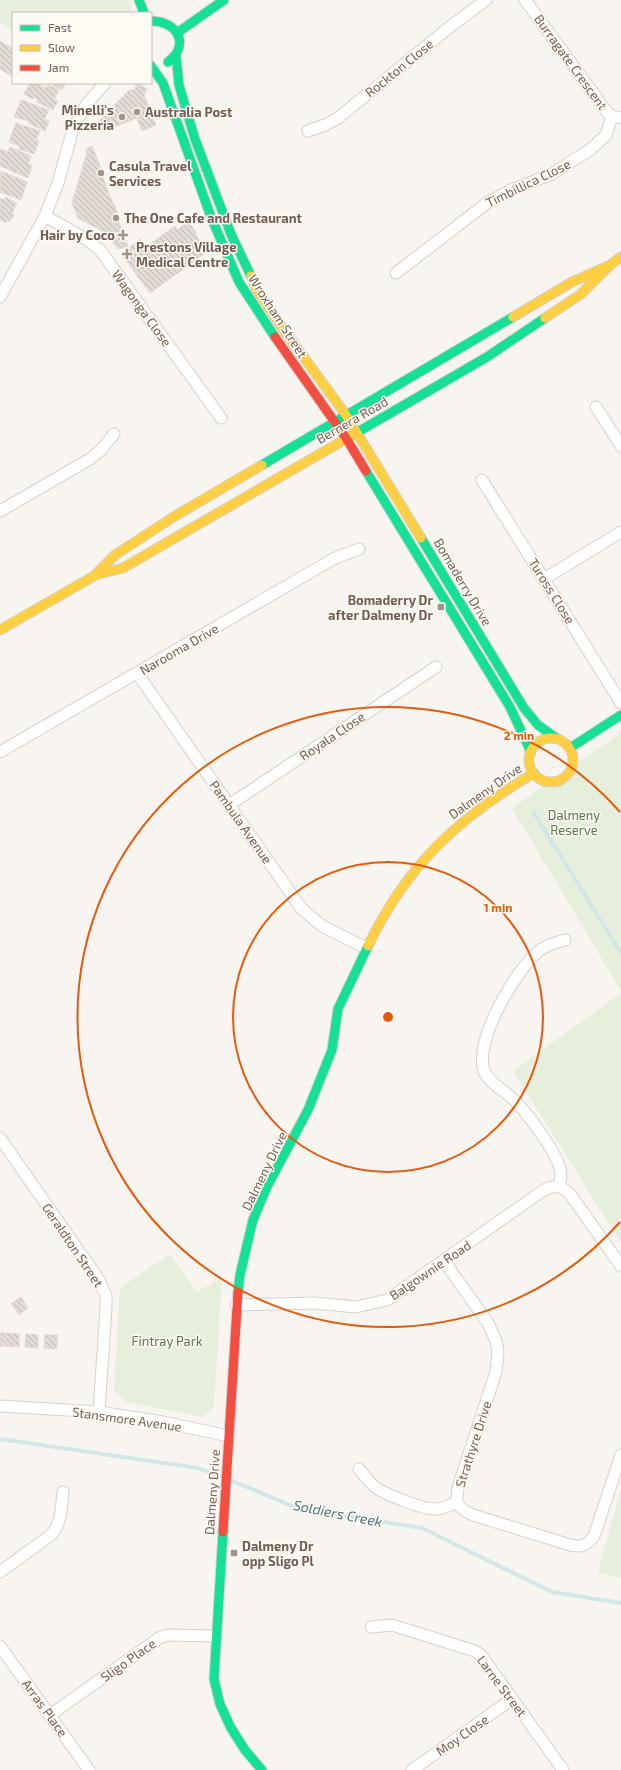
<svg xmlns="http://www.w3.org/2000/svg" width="621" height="1770" font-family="'Exo 2',sans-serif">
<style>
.green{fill:#e6eedc}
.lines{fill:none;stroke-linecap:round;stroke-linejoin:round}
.stream{stroke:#d3e6e7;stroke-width:4}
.building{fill:url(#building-back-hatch);stroke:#e1d9d3}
.street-casing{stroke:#d6d1cb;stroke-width:13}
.fast-casing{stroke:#d6d1cb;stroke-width:11}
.slow-casing{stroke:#d6d1cb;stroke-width:11}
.jam-casing{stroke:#d6d1cb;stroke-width:11}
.street{stroke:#fefefd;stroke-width:11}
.fast{stroke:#16e098;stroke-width:9}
.slow{stroke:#ffcf43;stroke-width:9}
.jam{stroke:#f24e42;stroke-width:9}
.ring{fill:none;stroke:#e8590c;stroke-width:2}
.poi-dot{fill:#a39389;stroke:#fefaf4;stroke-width:1.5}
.labels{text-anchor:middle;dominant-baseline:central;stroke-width:3;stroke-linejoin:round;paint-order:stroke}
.street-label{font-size:13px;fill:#755e52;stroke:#fefaf4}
.poi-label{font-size:13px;font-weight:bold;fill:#755e52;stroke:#fefaf4;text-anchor:start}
.park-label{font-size:13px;fill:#58784b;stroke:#fefaf4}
.water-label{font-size:14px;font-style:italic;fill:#4a767e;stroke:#fefaf4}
.centre{fill:#e8590c;stroke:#fefaf4;stroke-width:2}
.ring-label{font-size:12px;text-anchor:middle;font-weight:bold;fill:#e8590c;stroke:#fefaf4;stroke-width:3;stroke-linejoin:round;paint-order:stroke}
</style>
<defs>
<pattern id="building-back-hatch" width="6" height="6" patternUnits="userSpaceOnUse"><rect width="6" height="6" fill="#e2dbd6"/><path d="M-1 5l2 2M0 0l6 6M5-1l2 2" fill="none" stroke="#bcb5b0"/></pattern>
</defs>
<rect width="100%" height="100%" fill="#f8f5f0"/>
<g class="green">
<path d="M0,0h130l2,13h-119v18l-13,-8z"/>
<path d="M621,733v258l-109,-183z"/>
<path d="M621,993v250l-108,-172z"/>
<path d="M170,1254l27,38 25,-15 -8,131 -12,9 -76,-15 -12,-12 6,-102z"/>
<path d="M621,1488v90l-23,-6z"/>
</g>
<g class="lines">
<g class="stream">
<path d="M534,813l87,140"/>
<path d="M0,1439l198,29 24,9"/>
<path d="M230,1480l67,28 125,20 130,64 69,11"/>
</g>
</g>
<g class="building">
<path d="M0,41l13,8 -1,27 -12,-7z"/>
<path d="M30,83h11l-1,2 6,3 2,-3 11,5 -5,9 4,2 -5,9 -16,-8 1,-2 -4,-3 -1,2 -9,-5z"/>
<path d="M49,83h17l-4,7z"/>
<path d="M137,84l10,5 -3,6 12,30 -14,6 -5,-13 -36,14 -3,-10 29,-30 2,-2h5z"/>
<path d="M21,100l28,10 -5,9 5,2 -4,10 -17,-8 1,-2 -15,-4z"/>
<path d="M16,123l24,8 -4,9 3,1 -5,13 -15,-5 1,-3 -11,-4z"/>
<path d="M92,146l12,30 -1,2 10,26h1l3,7 -1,3 12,32 -10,3 -12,-16 -28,-15 -6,-15 15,-51 -1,-3z"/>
<path d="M10,147l21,9 -3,8 4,1 -4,13 -28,-12v-17l8,3z"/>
<path d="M1,171l26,11 -6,18 -21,-8z"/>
<path d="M5,197l12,6 -5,10 2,1 -2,5h-2l-1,3 -2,-1 -1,2 -6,-3v-22l4,2z"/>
<path d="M188,222l7,9 9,23 -54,39 -29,-39 19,-15 6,8 29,-21 2,4z"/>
<path d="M21,1297l7,11 -9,7 -8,-11z"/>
<path d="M0,1333h6l-1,13h-5z"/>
<path d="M7,1333l12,1v13l-13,-1z"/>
<path d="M26,1334l12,1v13l-13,-1z"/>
<path d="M45,1335h13l-2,14 -12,-1z"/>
</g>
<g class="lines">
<defs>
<g id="street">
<path d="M525,0l82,112 5,4 9,2"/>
<path d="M308,131l17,-6 13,-7 113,-92 35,-26"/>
<path d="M45,216l41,23 14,11 121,168"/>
<path d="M396,273l91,-70 24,-13 41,-16 39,-25 15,-14 6,-19"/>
<path d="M0,297l45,-81 13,-33 15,-54 13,-24 19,-22"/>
<path d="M596,407l25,39"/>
<path d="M482,480l139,223"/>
<path d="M0,511l90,-52 11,-9 13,-16"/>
<path d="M544,579l77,-47"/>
<path d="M137,673l164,235 21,18 44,22"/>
<path d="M0,752l335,-194 24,-9"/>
<path d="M229,805l207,-138"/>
<path d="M0,1138l99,142 7,16v11l-7,105"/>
<path d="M559,1186c2,-6 3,-11 1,-18 -6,-19 -33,-56 -48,-70 -9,-8 -24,-16 -28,-27 -10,-31 32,-102 56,-121 8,-5 16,-8 25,-10"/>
<path d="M444,1261l44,62 8,18 2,11 -2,20 -37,112c-4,18 -4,23 14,31l94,29c12,4 18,3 27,-8l27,-81"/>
<path d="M236,1305l79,-2 41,4 31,-7 154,-108c11,-7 19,-8 29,2l51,72"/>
<path d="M0,1406l99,6 64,10 66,14"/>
<path d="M359,1469c5,6 10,13 16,18 9,7 50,23 61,22 7,0 14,-4 20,-7"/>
<path d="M0,1572l51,-37c11,-12 10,-27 12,-43"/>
<path d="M371,1627l21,-2 83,26 6,4 82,115"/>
<path d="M0,1646l89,124"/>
<path d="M50,1715l109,-77 9,-3 47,1"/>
<path d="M412,1770l100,-71"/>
</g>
<g id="fast">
<path d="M139,0l5,13"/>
<path d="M151,21c26,0 40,23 17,41"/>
<path d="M177,33l47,-33"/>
<path d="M176,56l3,29 16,54 36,95 20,42"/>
<path d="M151,66l12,17 48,134 28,65 36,55"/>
<path d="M351,436l136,-79 58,-39"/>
<path d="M262,465l251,-148"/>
<path d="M366,471l144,236 21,45"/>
<path d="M421,538l103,170 14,17 18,13"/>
<path d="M570,748l51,-33"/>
<path d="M238,1292l2,-17 13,-55 14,-33 41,-77 24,-60 6,-41 30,-63"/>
<path d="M223,1532l-9,147 6,25 11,24 14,22 17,20"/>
</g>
<g id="slow">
<path d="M251,276l6,14 24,36 65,89 75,123"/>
<path d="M513,317l59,-35 38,-17"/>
<path d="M545,318l36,-24 29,-29 11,-8"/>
<path d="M95,575l28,-7 228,-132"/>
<path d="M0,630l94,-54 21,-21 60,-39 87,-51"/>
<circle cx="551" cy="760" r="22"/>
<path d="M368,946c39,-81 89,-127 166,-173"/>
</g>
<g id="jam">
<path d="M275,337l71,101 20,33"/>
<path d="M223,1532l15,-240"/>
</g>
</defs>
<use href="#street" class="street-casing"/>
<use href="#fast" class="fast-casing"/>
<use href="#slow" class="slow-casing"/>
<use href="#jam" class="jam-casing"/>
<use href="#street" class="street"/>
<use href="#fast" class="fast"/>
<use href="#slow" class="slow"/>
<use href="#jam" class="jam"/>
</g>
<g class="ring">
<circle cx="388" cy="1017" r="155"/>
<path d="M620 1222A310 310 0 1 1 620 812"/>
</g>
<g class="poi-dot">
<circle cx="137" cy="112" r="4"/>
<circle cx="122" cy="117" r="4"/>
<circle cx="101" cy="173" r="4"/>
<circle cx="116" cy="218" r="4"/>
<path d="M121 229h4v4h4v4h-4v4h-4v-4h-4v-4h4z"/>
<path d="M125 248h4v4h4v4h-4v4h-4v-4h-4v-4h4z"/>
<rect x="437" y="603" width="8" height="8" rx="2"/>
<rect x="230" y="1549" width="8" height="8" rx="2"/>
</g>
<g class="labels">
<g class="street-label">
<text transform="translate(571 62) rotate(54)">Burragate Crescent</text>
<text transform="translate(399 68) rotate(-39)">Rockton Close</text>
<text transform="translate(528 183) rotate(-26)">Timbillica Close</text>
<text transform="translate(142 308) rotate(54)">Wagonga Close</text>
<text transform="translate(278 316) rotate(57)">Wroxham Street</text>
<text transform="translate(352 420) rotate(-30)">Bernera Road</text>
<text transform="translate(463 582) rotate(59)">Bomaderry Drive</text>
<text transform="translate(552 591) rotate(58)">Tuross Close</text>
<text transform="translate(179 649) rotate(-30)">Narooma Drive</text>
<text transform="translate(332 736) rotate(-34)">Royala Close</text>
<text transform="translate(485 791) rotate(-35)">Dalmeny Drive</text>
<text transform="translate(241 822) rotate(55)">Pambula Avenue</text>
<text transform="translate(264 1171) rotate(-64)">Dalmeny Drive</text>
<text transform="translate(73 1245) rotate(56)">Geraldton Street</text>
<text transform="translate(430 1270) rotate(-34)">Balgownie Road</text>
<text transform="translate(127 1419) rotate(8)">Stansmore Avenue</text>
<text transform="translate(473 1444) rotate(-72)">Strathyre Drive</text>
<text transform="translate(212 1492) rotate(-86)">Dalmeny Drive</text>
<text transform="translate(128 1660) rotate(-35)">Sligo Place</text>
<text transform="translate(502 1686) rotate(53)">Larne Street</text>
<text transform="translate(45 1708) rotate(54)">Arras Place</text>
<text transform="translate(462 1735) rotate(-35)">Moy Close</text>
</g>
<g class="poi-label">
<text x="114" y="110" text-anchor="end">Minelli's<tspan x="114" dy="15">Pizzeria</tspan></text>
<text x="145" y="112">Australia Post</text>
<text x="109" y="166">Casula Travel<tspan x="109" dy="15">Services</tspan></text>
<text x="124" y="218">The One Cafe and Restaurant</text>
<text x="115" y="235" text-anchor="end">Hair by Coco</text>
<text x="136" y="247">Prestons Village<tspan x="136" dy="15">Medical Centre</tspan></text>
<text x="433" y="600" text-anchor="end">Bomaderry Dr<tspan x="433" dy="15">after Dalmeny Dr</tspan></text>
<text x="242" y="1546">Dalmeny Dr<tspan x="242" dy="15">opp Sligo Pl</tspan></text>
</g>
<g class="park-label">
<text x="574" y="815">Dalmeny<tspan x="574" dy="15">Reserve</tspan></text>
<text x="167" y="1341">Fintray Park</text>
</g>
<g class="water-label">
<text transform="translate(338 1513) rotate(11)">Soldiers Creek</text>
</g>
</g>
<circle cx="388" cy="1017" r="6" class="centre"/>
<g class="ring-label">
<text x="519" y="740">2 min</text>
<text x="498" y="912">1 min</text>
</g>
<rect x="12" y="12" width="140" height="72" fill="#fefaf4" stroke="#c7bcb3"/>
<rect x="20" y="25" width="20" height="6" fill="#16e098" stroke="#c7bcb3"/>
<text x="48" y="32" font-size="12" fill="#755e52">Fast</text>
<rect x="20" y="45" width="20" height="6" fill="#ffcf43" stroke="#c7bcb3"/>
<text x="48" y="52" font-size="12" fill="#755e52">Slow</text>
<rect x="20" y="65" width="20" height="6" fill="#f24e42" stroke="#c7bcb3"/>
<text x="48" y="72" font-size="12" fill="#755e52">Jam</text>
</svg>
